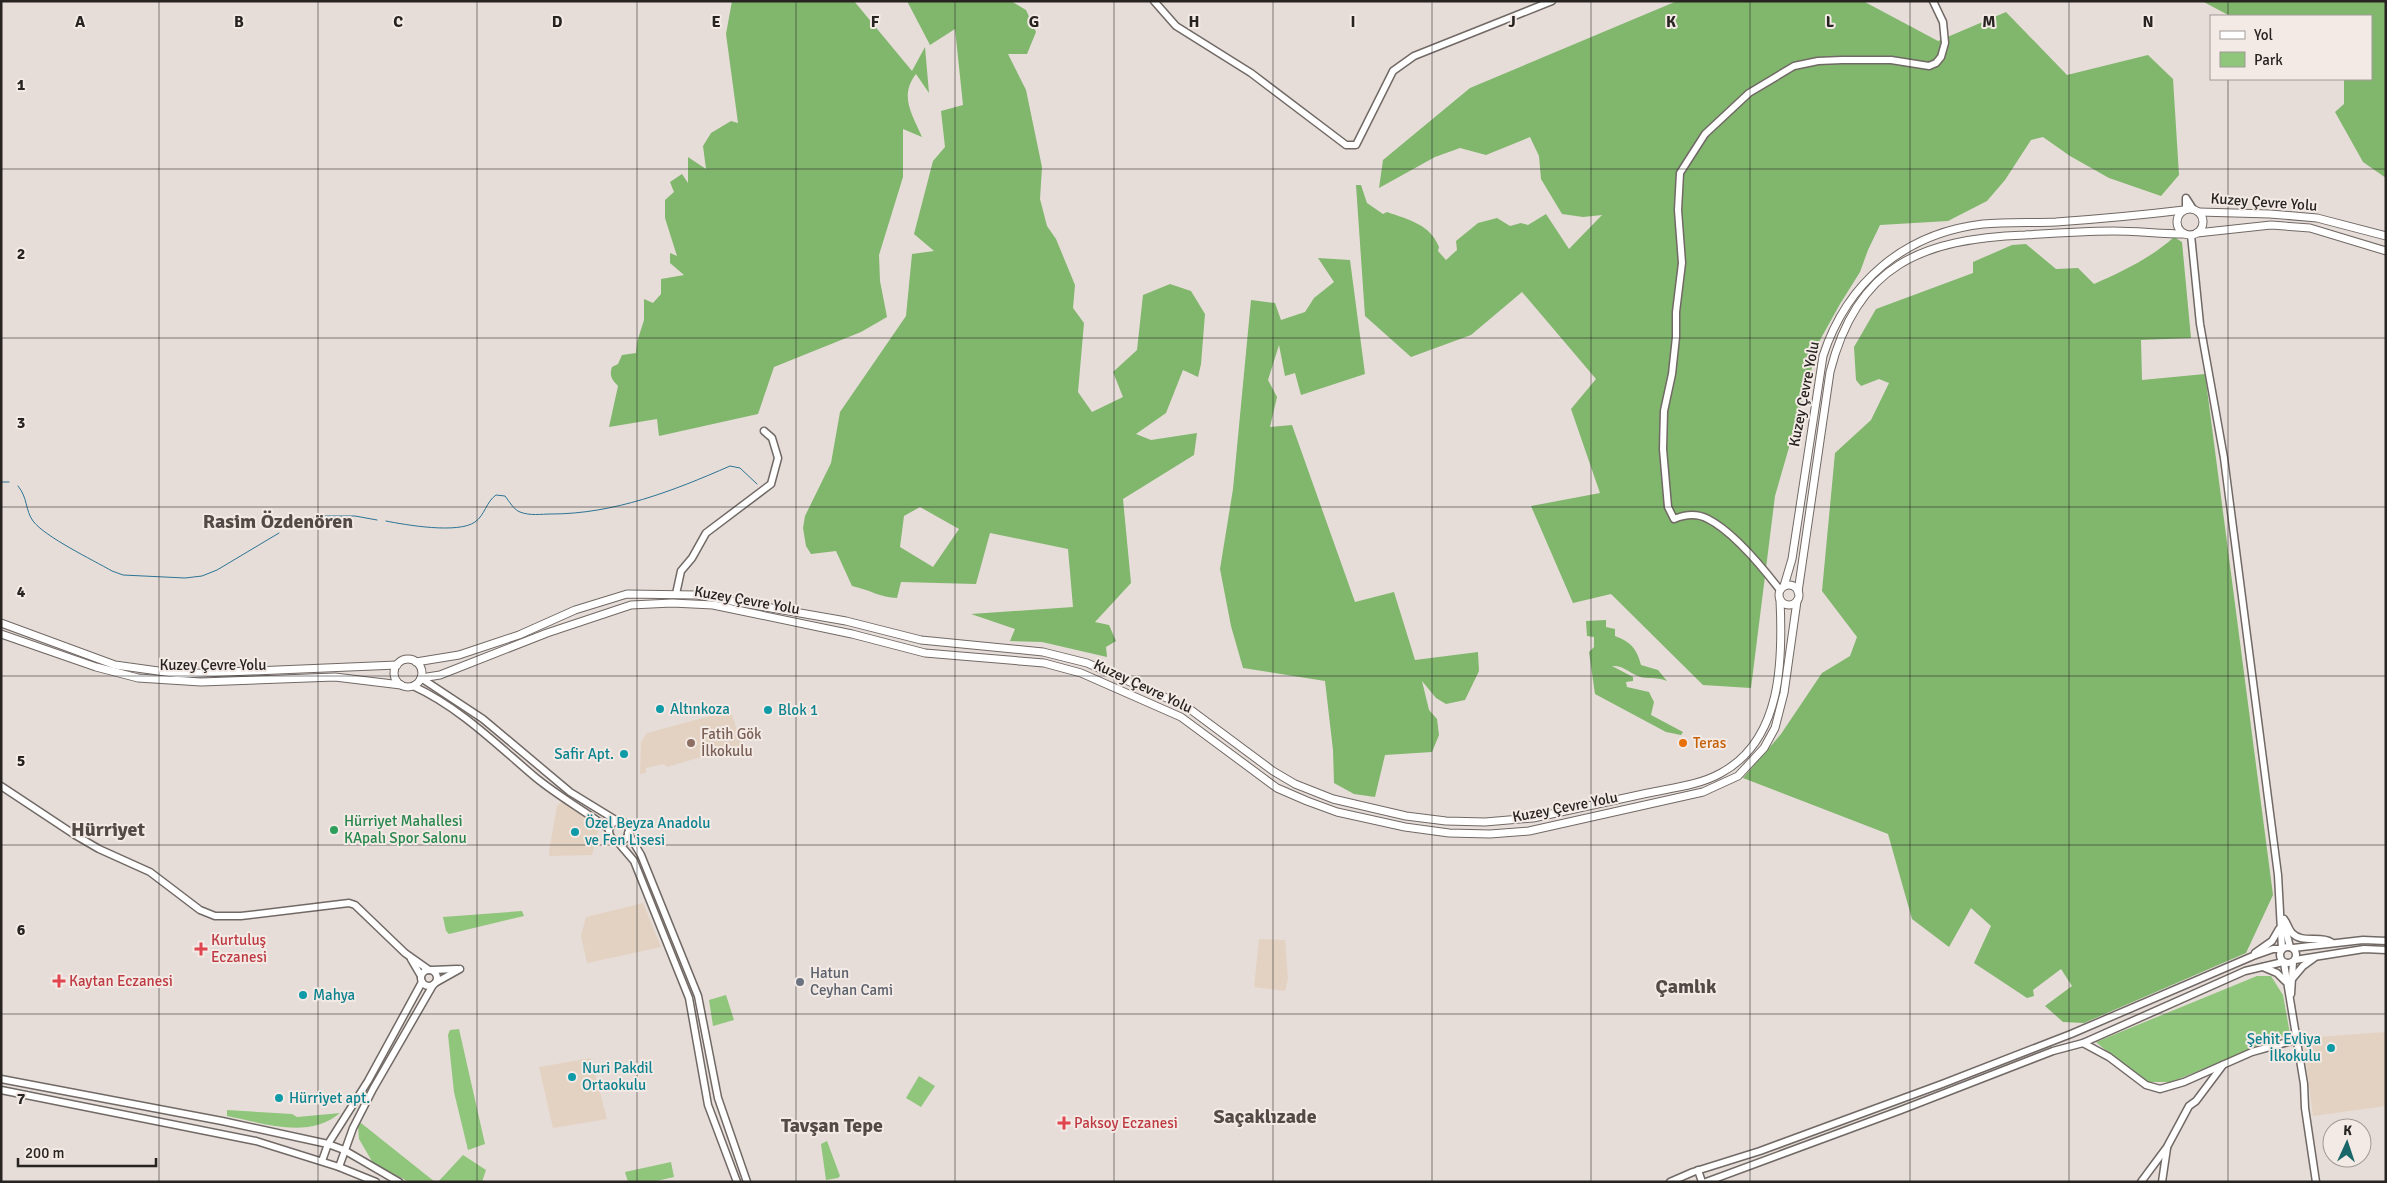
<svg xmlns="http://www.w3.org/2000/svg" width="2387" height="1183" font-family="Signika,sans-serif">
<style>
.education{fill:#e3d2c1}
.green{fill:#90c57c}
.forest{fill:#81b66d;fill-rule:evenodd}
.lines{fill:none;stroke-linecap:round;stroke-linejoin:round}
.stream{stroke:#2c7494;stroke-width:1}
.secondary-casing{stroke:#716965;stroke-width:9}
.primary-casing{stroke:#716965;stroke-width:9}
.secondary{stroke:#fff;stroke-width:6}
.primary{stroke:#fff;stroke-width:7}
.grid{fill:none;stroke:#262321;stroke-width:1;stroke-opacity:0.55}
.culture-dot{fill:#0f9aa8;stroke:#f3eae5;stroke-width:2}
.education-dot{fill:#8d6e63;stroke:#f3eae5;stroke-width:2}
.food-dot{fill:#e8710a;stroke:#f3eae5;stroke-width:2}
.leisure-dot{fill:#2e9e5b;stroke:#f3eae5;stroke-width:2}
.health-dot{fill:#e0444e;stroke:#f3eae5;stroke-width:2}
.worship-dot{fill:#6b7280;stroke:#f3eae5;stroke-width:2}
.labels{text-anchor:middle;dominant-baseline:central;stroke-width:4;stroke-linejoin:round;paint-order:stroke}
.street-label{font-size:15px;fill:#262321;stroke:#f3eae5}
.culture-label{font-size:15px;fill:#0d838f;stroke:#f3eae5;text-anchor:start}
.education-label{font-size:15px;fill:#785e54;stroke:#f3eae5;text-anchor:start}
.food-label{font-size:15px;fill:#c56008;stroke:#f3eae5;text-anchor:start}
.leisure-label{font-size:15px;fill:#27864d;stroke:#f3eae5;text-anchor:start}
.health-label{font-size:15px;fill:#be3a42;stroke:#f3eae5;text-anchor:start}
.worship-label{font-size:15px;fill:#5b616d;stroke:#f3eae5;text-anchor:start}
.district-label{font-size:20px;font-weight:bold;fill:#524a46;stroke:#f3eae5}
.grid-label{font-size:16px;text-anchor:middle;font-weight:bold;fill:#262321;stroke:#f3eae5;stroke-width:4;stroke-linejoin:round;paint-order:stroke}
</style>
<rect width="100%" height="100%" fill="#e6ddd8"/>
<g class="education">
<path d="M725,712l7,3 10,30 -75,22 -3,-3 -18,4v5l-6,1 1,-32 6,-9z"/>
<path d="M562,802l31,18 3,4 2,7 -6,24 -42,1 -1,-5 8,-45z"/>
<path d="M643,903l18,44 -74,16 -6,-27 5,-19z"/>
<path d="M1259,939l26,1 3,39 -3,12 -31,-4z"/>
<path d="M2386,1032v74l-73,10 -10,-78z"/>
<path d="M591,1058l16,61 -54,9 -14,-61z"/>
</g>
<g class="green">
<path d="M522,911l2,5 -75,18 -3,-3 -3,-14z"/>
<path d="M2257,976h14l12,19 7,39 -119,48h-23l-24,-16 -28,-24z"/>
<path d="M726,995l8,25 -21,6 -4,-26z"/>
<path d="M459,1029l26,115 -17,6 -14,-58 -6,-57 2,-5z"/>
<path d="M919,1076l16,10 -14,21 -15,-9z"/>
<path d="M227,1110l65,4 5,3 43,-4c-32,27 -76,10 -113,3z"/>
<path d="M361,1123l74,59h-26l-36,-19 -14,-24 -1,-14z"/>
<path d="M827,1141l13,35 -2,2 -12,2 -5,-36z"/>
<path d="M463,1155l23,15 -4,12h-44z"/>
<path d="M671,1162l3,15 -22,5h-24l-3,-10z"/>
</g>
<g class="forest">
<path d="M732,1h122l58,70 13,-24 4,46 -13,-19c-17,22 -4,40 6,63l-19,-8v48l-24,78 1,26 7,36 -26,15 -87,35 -16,47 -99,22 -2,-17 -48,8 9,-41c-6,-6 -9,-10 -6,-19l6,-3 4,-9 14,-2 1,-11 7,-22v-21l9,4 8,-9v-15l23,-4 -14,-12v-10l7,3 -12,-38v-18l9,-8 -4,-10 12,-8 6,9v-26l18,12 -3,-23 8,-13 20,-12 7,2 -12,-89z"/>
<path d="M907,1h104l15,9 10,22 -9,22h-19l18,36 16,77 -2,32 7,27 9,13 19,46 -2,23 11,15 -6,69 14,20 31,-15 -10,-25 24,-22 6,-55 27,-11 21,7 14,23 -4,50 -3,13 -15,-7 -17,43 -30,21 15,6 46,-7 -3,22 -71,44 8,84 -36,39 14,3 7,16 -10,6 1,10 -65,-15 -32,-1 5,-12 -44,-15 102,-7 -5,-58 -78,-16 -14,51 -75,-2 -4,16c-16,0 -29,-9 -45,-12l-16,-35 -25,3 -5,-8 -3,-18 2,-12 26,-53 9,-51 66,-96 6,-62 22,-3 -20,-17 19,-73 12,-14 -4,-36 22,-6 -8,-76 -25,16zM920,507l39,22 -26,38 -33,-20 4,-31z"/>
<path d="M1677,1h186l75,40 68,-29 61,63 81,-20 25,24 6,96 -18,21 -52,-18 -39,-22 -27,-19 -12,3 -26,40 -18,21 -39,20 -68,4 -12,25 -8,22 -20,32 -20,36 -45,156 -24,192 -48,-3 -92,-91 -38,9 -42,-97 69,-13 -29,-84 25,-30 -74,-87 -51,43 -60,22 -46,-41 -9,-131h5l6,18 16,11 4,-2c22,8 43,12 52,35l-1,4 8,9 11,-10 -1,-9 22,-18 19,-5 13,8 11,-3 7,2 18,-11 23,35 33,-34 -19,2 -21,-3 -21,-35 -2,-23 -9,-19 -44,18 -26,-7 -25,9 -56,31 4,-28 87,-72z"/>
<path d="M2202,1h184v177l-23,-16 -28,-50 9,-8v-25h27v-63h-141z"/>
<path d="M2174,237l8,5 9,96 -50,2 1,40 63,-6 68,521 -27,58 -162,70 -21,-1 -18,-16 27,-20 -11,-17 -28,21 1,6 -7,2 -53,-35 17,-37 -20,-18 -22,39 -37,-28 -24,-85 -145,-56 38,-44 41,-61 28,-17 7,-19 -35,-46 13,-138 36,-33 18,-37 -10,-4 -18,7 -5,-6 -2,-33 22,-38 97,-36v-11l39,-17 14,-1 30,25 22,-1 16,16c29,-13 57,-26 80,-47z"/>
<path d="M1318,258l32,2 15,114 -64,21 -6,-22 -10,3 -6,-31 -11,35 9,17 -7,30 22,-2 63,177 39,-10 21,68 63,-8 1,19 -14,29 -19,4 -10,-6 -14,-17 7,29 8,9 2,16 -7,17 -47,3 -10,42 -21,-3 -20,-11 -1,-33 -8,-69 -82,-13 -12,-42 -11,-57 13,-80 18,-189 24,3 6,17 24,-8 9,-14 20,-16z"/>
<path d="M1606,620v7l9,2v7c16,6 22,13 26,29l17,5 9,11c-12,-5 -20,-1 -29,-5 -10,-4 -15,-11 -26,-10l21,11v4l-7,1 1,5 22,5 5,10 -3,13 32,17 -2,3 -15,-3 -71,-38 -6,-42 5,-5v-10l-7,-1 -1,-15z"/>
</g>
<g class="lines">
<g class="stream">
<path d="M1,482h8"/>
<path d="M18,486c10,12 7,24 15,35 12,16 60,39 79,50l11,4 62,3 17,-2 15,-6 62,-37"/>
<path d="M386,521c20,4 72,13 89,1 10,-7 11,-20 21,-27l9,1c4,5 9,14 15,16 10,4 21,2 31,2 63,0 122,-23 179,-48l10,2 17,16"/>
<path d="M288,528l29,-12h38l22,4"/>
</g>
<defs>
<g id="secondary">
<path d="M1154,1l22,25 75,47 95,72h10l37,-74 21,-15 138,-55"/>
<path d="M2186,209v-11l7,11"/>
<path d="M2191,235l9,89 24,134 54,417 4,74"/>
<path d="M1780,590c-17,-22 -48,-59 -72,-71 -11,-6 -22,-5 -34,0l-6,-12 -5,-58 1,-38 8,-37 4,-37v-25l6,-49 -4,-53 2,-37 25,-39 44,-41 45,-27 24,-5 24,-1h49l38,6 7,-3 5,-6 4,-14 -2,-21 -10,-21"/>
<path d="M676,594l5,-23 11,-13 14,-25 65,-49 7,-26 -6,-20 -8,-7"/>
<path d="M421,678l62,41 87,73 49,30"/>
<path d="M413,686c46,21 83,58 122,91 23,19 50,34 74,52"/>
<path d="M1,786l74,49 24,14 51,23 50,38 15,6h26l108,-13 6,2 50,48 24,17"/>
<circle cx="619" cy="831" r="10"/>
<path d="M628,833l13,22 57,141 20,102 29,84"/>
<path d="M617,841l17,20 55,137 19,107 29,77"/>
<path d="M2284,919c4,5 4,10 8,14 10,11 28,2 39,9"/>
<path d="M2284,924l6,23"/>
<circle cx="2288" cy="955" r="8"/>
<path d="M2293,948l70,-8 23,1"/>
<path d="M2255,953l17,-12 7,-12"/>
<path d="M411,959l10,17"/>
<path d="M2295,960l69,-11 22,1"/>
<path d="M2284,963l20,121 1,24 11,74"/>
<path d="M2263,967l14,6 8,8"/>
<circle cx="429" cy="978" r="8"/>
<path d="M432,970l25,-1"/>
<path d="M2292,979l11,-13 11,-8"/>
<path d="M435,983l25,-14"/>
<path d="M2291,994l2,-32"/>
<path d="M2083,1043l26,14 37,28 14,4 24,-7 68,-30 43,-12"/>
<path d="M1,1079l221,42 106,23 16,6 55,32"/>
<path d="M1,1090l255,51 83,26 37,15"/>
<path d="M322,1161l6,-17 40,-63 54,-99"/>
<path d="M339,1167l14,-39 20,-39 60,-104"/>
<path d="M1698,1170l4,12"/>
<path d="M1670,1182l23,-10 67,-21 182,-67 129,-50 182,-78 20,-7h8"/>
<path d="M1706,1182l195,-72 152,-59 30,-8 162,-72 38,-9"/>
<path d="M2141,1182l26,-35 22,-41 7,-5 27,-36"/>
<path d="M2162,1182l5,-34"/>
</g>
<g id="primary">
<circle cx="2190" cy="222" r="13"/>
<path d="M2199,212l71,2 47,4 69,18"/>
<path d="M2197,233l74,-8 39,3 76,23"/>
<circle cx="1789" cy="595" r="10"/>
<path d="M1784,586l8,-27 31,-203c24,-74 82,-123 160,-132 24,-2 49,-1 73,-2 43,-3 86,-7 128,-12"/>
<path d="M1798,592l32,-220c27,-108 93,-133 195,-137 30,-2 59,-4 88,-4 24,0 48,3 72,3"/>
<path d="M1,623l114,42 65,9 217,-9"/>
<path d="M1,634l95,33 42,11 63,4 134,-5 66,8"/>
<circle cx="408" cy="673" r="14"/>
<path d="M416,662l43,-7 60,-20 56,-25 52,-16 70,1 149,26 75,19 122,12 44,11 100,44 86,64 22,13 38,15 73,17 40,5 39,1 48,-4c38,-8 77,-17 115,-25 24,-5 52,-8 73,-20 61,-33 62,-112 59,-173"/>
<path d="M421,678l19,-3 107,-42 84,-28 41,-2 41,2 139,29 73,19 119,10 37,10 100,44 96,71 30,13 30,11 68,15 44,6 41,1 39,-3 174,-39 35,-16 26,-28 11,-20 9,-35 13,-92"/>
</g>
</defs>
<use href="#secondary" class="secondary-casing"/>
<use href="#primary" class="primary-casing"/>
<use href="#secondary" class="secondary"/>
<use href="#primary" class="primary"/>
</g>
<path class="grid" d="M159,1v1181M318,1v1181M477,1v1181M637,1v1181M796,1v1181M955,1v1181M1114,1v1181M1273,1v1181M1432,1v1181M1591,1v1181M1750,1v1181M1910,1v1181M2069,1v1181M2228,1v15M2228,79v1103M1,169h2385M1,338h2385M1,507h2385M1,676h2385M1,845h2385M1,1014h2385"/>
<g class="culture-dot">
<circle cx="660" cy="709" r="5"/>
<circle cx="768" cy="710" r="5"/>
<circle cx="624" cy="754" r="5"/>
<circle cx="575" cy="832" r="5"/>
<circle cx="303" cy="995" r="5"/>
<circle cx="2331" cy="1048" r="5"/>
<circle cx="572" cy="1077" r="5"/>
<circle cx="279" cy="1098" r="5"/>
</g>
<circle class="education-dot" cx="691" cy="743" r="5"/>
<circle class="food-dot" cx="1683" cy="743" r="5"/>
<circle class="leisure-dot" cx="334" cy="830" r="5"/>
<g class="health-dot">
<path d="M198.5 941.5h5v5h5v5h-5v5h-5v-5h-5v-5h5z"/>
<path d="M56.5 973.5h5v5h5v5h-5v5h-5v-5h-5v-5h5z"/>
<path d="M1061.5 1115.5h5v5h5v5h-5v5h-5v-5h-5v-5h5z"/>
</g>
<circle class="worship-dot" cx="800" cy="982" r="5"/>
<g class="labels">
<g class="street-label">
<text transform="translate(2264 202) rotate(4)">Kuzey Çevre Yolu</text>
<text transform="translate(1804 394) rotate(-79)">Kuzey Çevre Yolu</text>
<text transform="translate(747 600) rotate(10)">Kuzey Çevre Yolu</text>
<text x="213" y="665">Kuzey Çevre Yolu</text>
<text transform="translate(1143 686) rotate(25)">Kuzey Çevre Yolu</text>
<text transform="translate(1565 807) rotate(-11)">Kuzey Çevre Yolu</text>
</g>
<g class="culture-label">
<text x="670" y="709">Altınkoza</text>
<text x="778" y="710">Blok 1</text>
<text x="614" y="754" text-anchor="end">Safir Apt.</text>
<text x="585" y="823">Özel Beyza Anadolu<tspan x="585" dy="17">ve Fen Lisesi</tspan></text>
<text x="313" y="995">Mahya</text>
<text x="2321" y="1039" text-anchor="end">Şehit Evliya<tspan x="2321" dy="17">İlkokulu</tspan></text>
<text x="582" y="1068">Nuri Pakdil<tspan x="582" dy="17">Ortaokulu</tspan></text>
<text x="289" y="1098">Hürriyet apt.</text>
</g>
<g class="education-label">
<text x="701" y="734">Fatih Gök<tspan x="701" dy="17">İlkokulu</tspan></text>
</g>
<g class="food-label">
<text x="1693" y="743">Teras</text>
</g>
<g class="leisure-label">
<text x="344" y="821">Hürriyet Mahallesi<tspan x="344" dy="17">KApalı Spor Salonu</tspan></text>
</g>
<g class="health-label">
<text x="211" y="940">Kurtuluş<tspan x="211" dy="17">Eczanesi</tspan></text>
<text x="69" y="981">Kaytan Eczanesi</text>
<text x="1074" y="1123">Paksoy Eczanesi</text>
</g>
<g class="worship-label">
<text x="810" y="973">Hatun<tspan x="810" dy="17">Ceyhan Cami</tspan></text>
</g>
<g class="district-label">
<text x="278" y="521">Rasim Özdenören</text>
<text x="108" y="829">Hürriyet</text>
<text x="1686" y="986">Çamlık</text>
<text x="1265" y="1116">Saçaklızade</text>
<text x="832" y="1125">Tavşan Tepe</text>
</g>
</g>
<g class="grid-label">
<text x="80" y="27">A</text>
<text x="239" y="27">B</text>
<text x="398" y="27">C</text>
<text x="557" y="27">D</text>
<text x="716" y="27">E</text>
<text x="875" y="27">F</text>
<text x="1034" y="27">G</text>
<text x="1194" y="27">H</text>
<text x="1353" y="27">I</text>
<text x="1512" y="27">J</text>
<text x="1671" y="27">K</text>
<text x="1830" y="27">L</text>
<text x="1989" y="27">M</text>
<text x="2148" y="27">N</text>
<text x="21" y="90">1</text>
<text x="21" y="259">2</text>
<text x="21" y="428">3</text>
<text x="21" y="597">4</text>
<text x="21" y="766">5</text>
<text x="21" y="935">6</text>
<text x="21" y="1104">7</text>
</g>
<rect width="2387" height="1183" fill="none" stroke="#262321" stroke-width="5"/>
<rect x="2210" y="15" width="162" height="65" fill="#f3eae5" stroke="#a19a97"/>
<rect x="2220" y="31" width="25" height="8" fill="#ffffff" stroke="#a19a97"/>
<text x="2254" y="40" font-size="15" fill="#262321">Yol</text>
<rect x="2220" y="52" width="25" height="15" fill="#90c57c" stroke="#a19a97"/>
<text x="2254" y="65" font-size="15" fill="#262321">Park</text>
<g transform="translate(2347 1143) rotate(3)"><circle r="24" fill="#f3eae5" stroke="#a19a97"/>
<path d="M0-4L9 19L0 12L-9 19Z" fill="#196768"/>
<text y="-8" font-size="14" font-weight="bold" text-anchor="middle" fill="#262321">K</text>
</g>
<path d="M18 1158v8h138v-8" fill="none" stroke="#262321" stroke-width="2.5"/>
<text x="25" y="1158" font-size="15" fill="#262321" stroke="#f3eae5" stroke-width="4" paint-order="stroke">200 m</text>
</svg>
